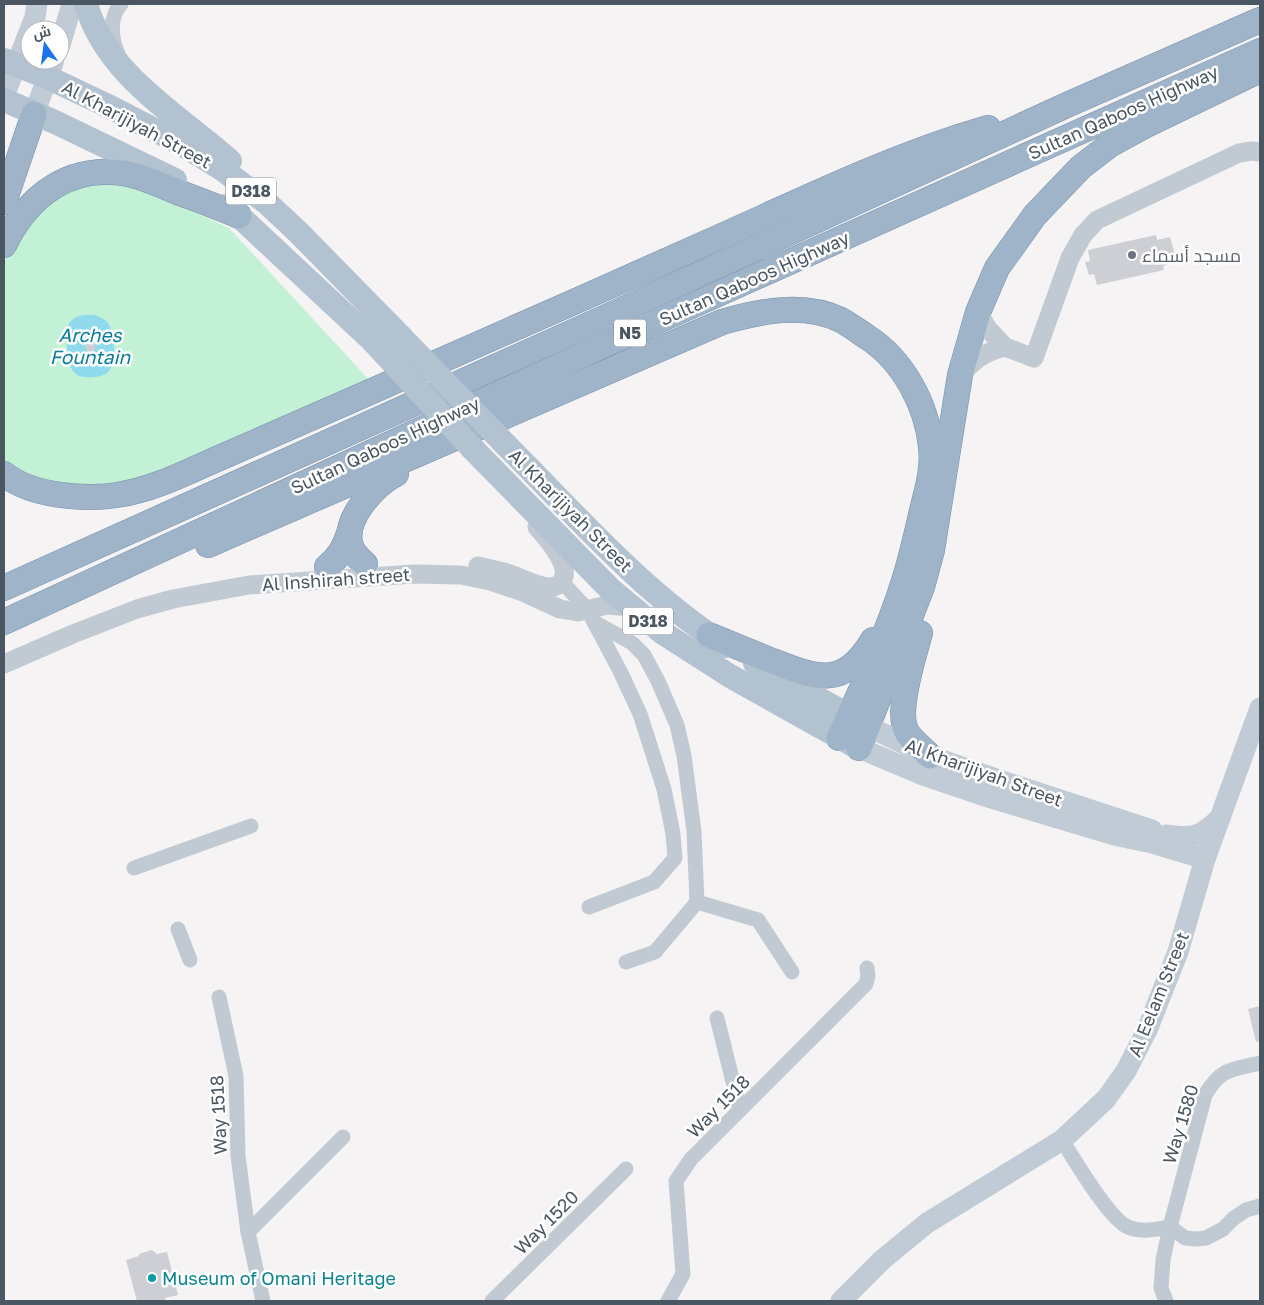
<svg xmlns="http://www.w3.org/2000/svg" width="1264" height="1305" font-family="'Golos Text',Cairo,sans-serif">
<style>
.green{fill:#c3f1d5}
.water{fill:#90daee}
.building{fill:#cdcfd5}
.lines{fill:none;stroke-linecap:round;stroke-linejoin:round}
.trunk-casing{stroke:#7690ad;stroke-width:26}
.minor{stroke:#c1cad2;stroke-width:15}
.tertiary{stroke:#c1cad2;stroke-width:19}
.secondary{stroke:#c1cbd6;stroke-width:21}
.primary{stroke:#b3c2d1;stroke-width:24}
.trunk{stroke:#9fb4c9;stroke-width:25}
.primary-bridge{stroke:#b3c2d1;stroke-width:24}
.worship-dot{fill:#6b7280;stroke:#fff;stroke-width:2}
.culture-dot{fill:#0f9aa8;stroke:#fff;stroke-width:2}
.labels{text-anchor:middle;dominant-baseline:central;stroke-width:5;stroke-linejoin:round;paint-order:stroke}
.shield{fill:#fff;stroke:#808990;stroke-width:1}
.shield-label{font-size:16px;font-weight:bold;fill:#4a5661}
.street-label{font-size:18px;fill:#4a5661;stroke:#fff}
.worship-label{font-size:18px;fill:#5b616d;stroke:#fff;text-anchor:start}
.culture-label{font-size:18px;fill:#0d838f;stroke:#fff;text-anchor:start}
.water-label{font-size:19px;font-style:italic;fill:#0c7c9b;stroke:#fff}
</style>
<rect width="100%" height="100%" fill="#f5f3f3"/>
<path class="green" d="M90,182l33,1 27,9 79,36 142,154 -232,99 -49,7 -52,-9 -34,-17v-199l9,-20 40,-45z"/>
<path class="water" d="M95,315c5,2 10,4 13,8 7,9 8,36 3,45 -4,7 -9,8 -16,9 -24,3 -26,-10 -28,-30 -3,-23 3,-34 28,-32z"/>
<g class="building">
<path d="M1156,235l1,5 13,-3 7,25 -14,4 1,4 -67,15 -3,-11 -5,1 -4,-13 5,-1 -2,-11z"/>
<path d="M89,337h2l4,7v6l-6,6 -4,-9v-5z"/>
<path d="M1260,1006v35l-4,1 -8,-33z"/>
<path d="M152,1250l5,4 10,-2 11,43 -13,3v3h-28l-11,-41 13,-4v-2z"/>
</g>
<g class="lines">
<defs>
<g id="trunk">
<path d="M4,202l30,-88"/>
<path d="M4,245c20,-42 56,-75 106,-73 22,0 44,10 65,19 21,8 43,16 64,25"/>
<path d="M4,474c27,22 80,26 113,21 35,-5 68,-22 100,-36 43,-19 85,-37 128,-56 120,-53 241,-106 361,-160 93,-41 185,-87 282,-115"/>
<path d="M208,545l514,-223c38,-11 82,-20 119,-2 9,5 17,11 26,17 36,23 60,68 64,110 3,23 -5,46 -10,68 -5,22 -10,44 -17,66 -17,54 -41,106 -65,157"/>
<path d="M365,564c-6,-6 -12,-10 -14,-18 -9,-26 24,-62 45,-72"/>
<path d="M327,567c12,-10 17,-19 22,-34"/>
<path d="M4,588l600,-270 465,-214 191,-84"/>
<path d="M4,622l609,-281 647,-290"/>
<path d="M920,633c-6,23 -26,81 -12,101 6,8 15,15 22,22"/>
<path d="M709,635c20,8 41,17 61,25 46,18 73,30 103,-20"/>
<path d="M859,748l63,-161 10,-37 28,-175 18,-63 19,-44 38,-53 46,-48 30,-23 33,-18 116,-56"/>
</g>
</defs>
<use href="#trunk" class="trunk-casing"/>
<g class="minor">
<path d="M118,54c-7,-16 -9,-37 3,-50"/>
<path d="M562,582l26,28 6,12 38,21 12,12 14,26 19,44 7,31 10,75 3,71 -42,50 -29,10"/>
<path d="M134,868l117,-42"/>
<path d="M697,902l61,18 34,52"/>
<path d="M589,907l65,-25 21,-24 -2,-24 -9,-45 -24,-75 -20,-43 -26,-49"/>
<path d="M178,929l12,31"/>
<path d="M219,997l17,79 2,80 10,76 15,69"/>
<path d="M717,1018l23,92"/>
<path d="M1062,1140c12,19 47,79 66,87 13,6 28,2 42,0l15,11 11,1 10,-1 17,-9 11,-11 12,-8 14,-4"/>
<path d="M248,1232l95,-95"/>
<path d="M492,1301l134,-132"/>
<path d="M668,1301l15,-27 -7,-93 15,-22 175,-175 2,-8 -1,-8"/>
<path d="M1166,1301l-5,-13 2,-28 7,-33 35,-132c16,-27 26,-25 55,-32"/>
</g>
<g class="tertiary">
<path d="M978,312l10,17 17,18 29,11 36,-100 13,-23 14,-15 142,-67 13,-2 8,1"/>
<path d="M960,375c16,-16 24,-23 45,-28"/>
<path d="M478,566c9,2 18,4 26,6 15,4 30,14 45,15 5,0 10,-1 13,-6 10,-16 -15,-42 -25,-54"/>
<path d="M4,664l69,-30 64,-25 36,-10 76,-14 165,-11 47,1 29,6 33,11 37,17 18,3 29,-7 24,2"/>
</g>
<g class="secondary">
<path d="M60,45l12,-41"/>
<path d="M4,96l31,-79 2,-13"/>
<path d="M34,114l20,-54"/>
<path d="M869,727l61,29 63,22 159,52"/>
<path d="M859,748l64,27 68,23 123,37 38,8 53,16"/>
<path d="M1166,835c27,4 35,2 54,-17"/>
<path d="M841,1301l41,-41 45,-37 135,-83 44,-41 20,-28 21,-41 31,-78 27,-93 55,-151"/>
</g>
<g class="primary">
<path d="M86,4c21,72 91,110 144,157"/>
<path d="M4,60l43,17 59,28 72,37 44,27 45,34 31,29 103,105"/>
<path d="M4,100l53,23 118,57"/>
<path d="M222,206l17,10 134,125"/>
<path d="M505,444c70,70 137,148 221,202"/>
<path d="M472,448l138,141 53,44 67,43 127,71"/>
<path d="M755,663l112,63"/>
</g>
<use href="#trunk" class="trunk"/>
<g class="primary-bridge">
<path d="M401,337l104,107"/>
<path d="M373,341l99,107"/>
</g>
</g>
<circle class="worship-dot" cx="1132" cy="255" r="5"/>
<circle class="culture-dot" cx="152" cy="1278" r="5"/>
<g class="labels">
<g class="shield">
<rect x="226" y="177.5" width="50" height="27" rx="4"/>
<rect x="614" y="319.5" width="32" height="27" rx="4"/>
<rect x="623" y="607.5" width="50" height="27" rx="4"/>
</g>
<g class="shield-label">
<text x="251" y="191">D318</text>
<text x="630" y="333">N5</text>
<text x="648" y="621">D318</text>
</g>
<g class="street-label">
<text transform="translate(1123 112) rotate(-24)">Sultan Qaboos Highway</text>
<text transform="translate(137 124) rotate(28)">Al Kharijiyah Street</text>
<text transform="translate(754 278) rotate(-24)">Sultan Qaboos Highway</text>
<text transform="translate(385 445) rotate(-25)">Sultan Qaboos Highway</text>
<text transform="translate(571 510) rotate(45)">Al Kharijiyah Street</text>
<text transform="translate(336 579) rotate(-4)">Al Inshirah street</text>
<text transform="translate(984 772) rotate(20)">Al Kharijiyah Street</text>
<text transform="translate(1158 994) rotate(-68)">Al Eelam Street</text>
<text transform="translate(718 1106) rotate(-45)">Way 1518</text>
<text transform="translate(218 1115) rotate(-93)">Way 1518</text>
<text transform="translate(1180 1124) rotate(-73)">Way 1580</text>
<text transform="translate(546 1222) rotate(-45)">Way 1520</text>
</g>
<g class="worship-label">
<text x="1142" y="255">مسجد أسماء</text>
</g>
<g class="culture-label">
<text x="162" y="1278">Museum of Omani Heritage</text>
</g>
<g class="water-label">
<text x="90" y="334">Arches<tspan x="90" dy="22">Fountain</tspan></text>
</g>
</g>
<rect width="1264" height="1305" fill="none" stroke="#4a5661" stroke-width="10"/>
<g transform="translate(45 45) rotate(346)"><circle r="24" fill="#ffffff" stroke="#b7bbc0"/>
<path d="M0-4L9 19L0 12L-9 19Z" fill="#1a73e8"/>
<text y="-8" font-size="14" font-weight="bold" text-anchor="middle" fill="#4a5661">ش</text>
</g>
</svg>
